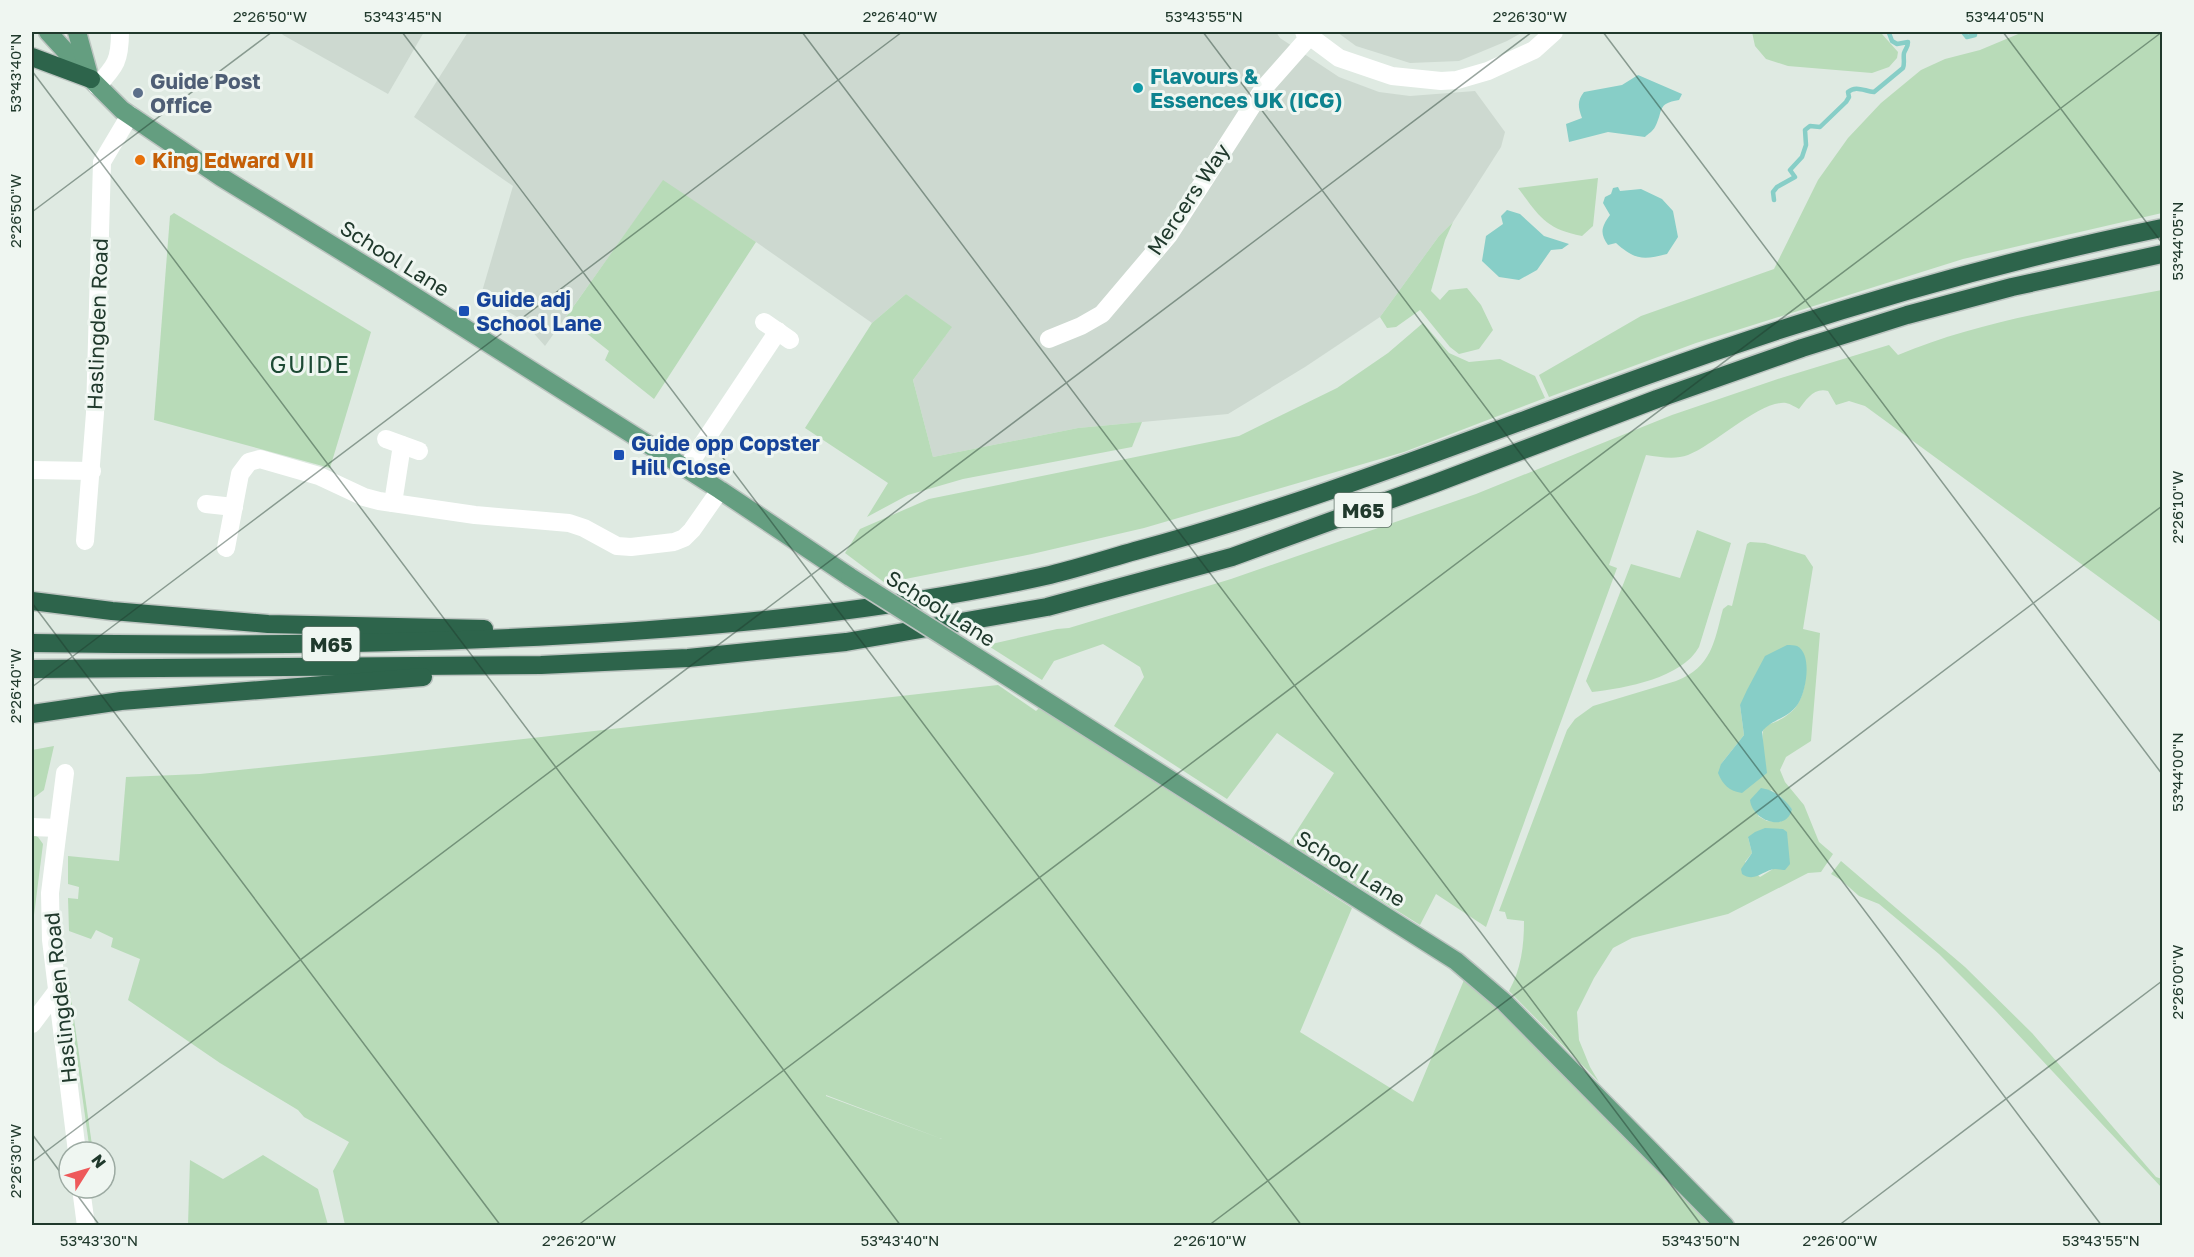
<svg xmlns="http://www.w3.org/2000/svg" width="2194" height="1257" font-family="'Golos Text',sans-serif">
<style>
.built{fill:#cdd9d0}
.green{fill:#b8dbb8;fill-rule:evenodd}
.water{fill:#87cec7}
.lines{fill:none;stroke-linecap:round;stroke-linejoin:round}
.stream{stroke:#87cec7;stroke-width:4.5}
.major-casing{stroke:#bcc4c0;stroke-width:21}
.highway-casing{stroke:#bcc4c0;stroke-width:21}
.minor{stroke:#fff;stroke-width:18}
.major{stroke:#649e80;stroke-width:18}
.highway{stroke:#2d644b;stroke-width:18}
.major-bridge-casing{stroke:#bcc4c0;stroke-width:21;stroke-linecap:butt}
.major-bridge{stroke:#649e80;stroke-width:18}
.ticks{fill:none;stroke:#20392c;stroke-width:1.5;stroke-opacity:0.45}
.culture-dot{fill:#0f9aa8;stroke:#eff6f1;stroke-width:2}
.service-dot{fill:#5c6f8a;stroke:#eff6f1;stroke-width:2}
.food-dot{fill:#e8710a;stroke:#eff6f1;stroke-width:2}
.transit-dot{fill:#1a4fb4;stroke:#eff6f1;stroke-width:2}
.labels{text-anchor:middle;dominant-baseline:central;stroke-width:6;stroke-linejoin:round;paint-order:stroke}
.shield{fill:#eff6f1;stroke:#5e7267;stroke-width:1.5}
.shield-label{font-size:20px;font-weight:bold;fill:#20392c}
.culture-label{font-size:21px;font-weight:bold;fill:#0d838f;stroke:#eff6f1;text-anchor:start}
.service-label{font-size:21px;font-weight:bold;fill:#4e5e75;stroke:#eff6f1;text-anchor:start}
.food-label{font-size:21px;font-weight:bold;fill:#c56008;stroke:#eff6f1;text-anchor:start}
.street-label{font-size:21px;fill:#20392c;stroke:#eff6f1}
.transit-label{font-size:21px;font-weight:bold;fill:#164399;stroke:#eff6f1;text-anchor:start}
.quarter-label{font-size:24px;letter-spacing:1.5px;fill:#1d4a34;stroke:#eff6f1}
.neatline{fill:none;stroke:#20392c;stroke-width:2}
.ticks-label{font-size:15px;text-anchor:middle;fill:#20392c}
</style>
<rect width="100%" height="100%" fill="#dfeae2"/>
<g class="built">
<path d="M280,32h144l-36,62 -105,-59z"/>
<path d="M468,32h808l4,6 59,39 40,15 31,4 65,-5 30,41 -4,15 -48,75 -14,14 -59,81 -75,50 -77,47 -150,14 -145,29 -20,-77 38,-52 -45,-34 -34,29 -116,-81 -93,-61 -118,165 -23,-26 -41,-25 32,-109 -99,-69z"/>
<path d="M1337,32h186l-16,9 -48,20 -49,2 -54,-17z"/>
</g>
<g class="green">
<path d="M1752,32h131l-1,2 16,18 -1,6 -8,9 -17,6 -84,-7 -22,-7 -11,-13z"/>
<path d="M2023,32h139v181l-199,46 -267,84 -147,54 -10,-22 102,-59 133,-47 44,-89 30,-42 33,-35 40,-33 24,-11 35,-9z"/>
<path d="M1598,178l-5,48 -11,10c-37,-7 -43,-20 -64,-48z"/>
<path d="M663,180l93,62 -102,157 -49,-39 4,-9 -43,-34z"/>
<path d="M174,213l197,119 -41,136 -176,-48 16,-204z"/>
<path d="M1453,222l-8,18 -14,51 9,9 9,-10 18,-2 14,17 12,25 -14,19 -20,5 -9,-7 -30,-37 -24,17 -9,1 -7,-11 59,-81z"/>
<path d="M2162,290v333l-297,-217 -16,-5 -13,4 -8,-14c-14,-4 -22,9 -29,18 -4,-2 -8,-5 -13,-6 -26,-3 -71,42 -98,52 -13,5 -28,2 -42,0l-37,110 8,3 -131,359 -50,-33 -16,31 -131,-82 45,-70 -57,-40 -50,66 -113,-73 30,-49 -4,-10 -37,-23 -49,17 -12,19 -55,-35 70,-16 12,-1 162,-49 245,-85 196,-79 109,-37 108,-33 9,10c83,-35 176,-48 264,-65z"/>
<path d="M906,294l46,33 -39,53 20,77 145,-29 64,-6 -10,25 -169,32 -55,16 -41,22 21,-34 -83,-55 67,-105z"/>
<path d="M1423,323l26,30 20,9 31,-3 35,17 10,22 -141,54 -260,76 -112,26 -147,29 -40,-30 15,-24 69,-30 310,-63 98,-48 51,-35z"/>
<path d="M1697,530l34,13 -32,104c-17,31 -73,41 -107,45l-6,-11 45,-117 49,14z"/>
<path d="M1750,542l15,1 40,12 8,12 -10,62 17,4 -9,108 -25,16 -6,13 5,12 19,23 15,37 14,12 -12,18 -13,1 -80,41 -96,24 -19,10 -19,30 -17,34 2,28 11,27 9,15 -90,-91c12,-22 15,-44 15,-70l-17,-2 -2,-7 -6,-1 68,-181 8,-11 18,-13 83,-25c36,-14 38,-39 47,-72l5,-4 4,1 15,-62zM1806,661c0,20 -1,43 -20,55 -20,14 -25,1 -23,33l-42,15 23,-29 -4,-30zM1771,790l9,6 12,13 -12,13 -13,-1 -9,-5zM1748,837l25,32 -13,8 -15,-15 7,-9z"/>
<path d="M998,685l38,26 3,-3 313,200 -52,124 113,70 51,-122 22,17 226,228h-1367l-12,-54 16,-29 -45,-25 -6,-7 -78,-47 -92,-63 12,-41 -29,-12 2,-9 -17,-8 -5,9 -22,-8 -1,-33 10,1 1,-12 -11,-3v-28l51,5 7,-84 74,-3 183,-19zM826,1095l116,44 -116,-43z"/>
<path d="M54,746l-10,44 -12,9v-49z"/>
<path d="M32,834l6,3 5,7 -11,87z"/>
<path d="M1841,861l124,106 67,66 124,144 6,2v9l-167,-178 -56,-56 -60,-50 -20,-8 -18,-16 -10,-6z"/>
<path d="M69,984l24,168h-3l-23,-166z"/>
<path d="M263,1155l55,34 10,36h-140l2,-65 33,19z"/>
</g>
<g class="water">
<path d="M1638,75l44,19 -3,6c-23,4 -15,10 -24,27 -2,4 -7,7 -10,10l-37,-5 -39,10 -3,-18 16,-6c-4,-11 -5,-17 2,-26l38,-7z"/>
<path d="M1618,187l2,4 21,-2 21,10 11,12 5,26 -11,17c-24,6 -32,6 -51,-11l-8,2c-9,-12 -6,-19 2,-30l-7,-12 2,-6 6,-3 2,-6z"/>
<path d="M1507,210l13,4 24,22 25,8 -7,5 -11,1 -14,20 -18,10 -20,-3 -17,-16 4,-25 17,-12 -2,-8z"/>
<path d="M1787,645c4,0 7,0 10,1 16,8 9,46 1,58 -10,15 -27,15 -36,28l5,41 -25,20c-13,-2 -19,-8 -24,-20l3,-9 23,-29 -4,-30 7,-15 18,-34z"/>
<path d="M1761,788c14,2 22,10 31,21 -5,24 -40,12 -42,-9z"/>
<path d="M1765,828l18,1 4,3 3,32 -5,6c-3,0 -6,-1 -10,-1 -12,1 -20,14 -33,5l-1,-5 11,-16 -4,-16 7,-5z"/>
</g>
<g class="lines">
<g class="stream">
<path d="M1963,32l4,5 8,-2v-3"/>
<path d="M1774,200l-1,-8 4,-5 18,-10 -5,-7 12,-13 4,-12 -1,-15 5,-4 10,1 26,-25 3,-5 -1,-5c8,-7 16,-1 26,0l29,-24c2,-5 0,-10 1,-15 2,-5 4,-6 4,-11l-11,2 -5,-3 -3,-8 1,-1"/>
</g>
<defs>
<g id="major">
<path d="M48,32l43,47 31,31 99,67 166,102 333,211 130,87"/>
<path d="M77,32l11,40"/>
<path d="M975,656l481,305 48,41 221,224"/>
</g>
<g id="highway">
<path d="M32,57l59,22"/>
<path d="M32,601l80,10 156,13 216,5"/>
<path d="M32,643c179,3 359,2 538,-8 161,-9 323,-25 480,-60 29,-7 57,-16 85,-24 174,-47 340,-114 510,-175 169,-61 341,-112 517,-148"/>
<path d="M32,669l509,-4 147,-7 158,-16 201,-35 185,-50 204,-74 221,-84 145,-51 105,-33 105,-28 150,-33"/>
<path d="M32,714l89,-13 302,-24"/>
</g>
</defs>
<use href="#major" class="major-casing"/>
<use href="#highway" class="highway-casing"/>
<g class="minor">
<path d="M1304,32l35,26 53,18 49,5 16,-1 31,-9 46,-21 20,-18"/>
<path d="M97,86c19,-20 23,-26 23,-54"/>
<path d="M764,322l26,18"/>
<path d="M1049,339l32,-13 21,-12 67,-79 94,-146 46,-52"/>
<path d="M386,439l33,12"/>
<path d="M686,469l92,-138"/>
<path d="M32,470l60,1"/>
<path d="M393,503l9,-58"/>
<path d="M206,504l28,3"/>
<path d="M85,541l10,-128 7,-251 28,-47"/>
<path d="M226,548l14,-74 9,-12 11,-3 59,17 45,21 15,4 96,14 94,8 15,5 33,18 14,1 43,-5 10,-4 8,-8 28,-40"/>
<path d="M65,773l-15,120 1,47 26,212"/>
<path d="M32,827l26,1"/>
<path d="M32,1024l25,-33"/>
<path d="M81,1188l5,38"/>
</g>
<use href="#major" class="major"/>
<use href="#highway" class="highway"/>
<defs>
<path id="major-bridge" d="M850,577l125,79"/>
</defs>
<use href="#major-bridge" class="major-bridge-casing"/>
<use href="#major-bridge" class="major-bridge"/>
</g>
<path class="ticks" d="M402,32l900,1194M802,32l900,1194M1203,32l899,1194M1603,32l559,742M2003,32l159,211M32,71l869,1155M32,212l240,-180M32,603l469,623M32,687l870,-655M32,1134l37,50M32,1162l1500,-1130M72,1188l28,38M577,1226l1585,-1194M1208,1226l954,-720M1838,1226l324,-245"/>
<circle class="culture-dot" cx="1138" cy="88" r="6"/>
<circle class="service-dot" cx="138" cy="93" r="6"/>
<circle class="food-dot" cx="140" cy="160" r="6"/>
<g class="transit-dot">
<rect x="458" y="305" width="12" height="12" rx="3"/>
<rect x="613" y="449" width="12" height="12" rx="3"/>
</g>
<g class="labels">
<g class="shield">
<rect x="1334.5" y="493" width="57" height="34" rx="4.5"/>
<rect x="302.5" y="627" width="57" height="34" rx="4.5"/>
</g>
<g class="shield-label">
<text x="1363" y="510">M65</text>
<text x="331" y="644">M65</text>
</g>
<g class="culture-label">
<text x="1150" y="76">Flavours &amp;<tspan x="1150" dy="24">Essences UK (ICG)</tspan></text>
</g>
<g class="service-label">
<text x="150" y="81">Guide Post<tspan x="150" dy="24">Office</tspan></text>
</g>
<g class="food-label">
<text x="152" y="160">King Edward VII</text>
</g>
<g class="street-label">
<text transform="translate(1188 199) rotate(-56)">Mercers Way</text>
<text transform="translate(395 258) rotate(32)">School Lane</text>
<text transform="translate(97 324) rotate(-88)">Haslingden Road</text>
<text transform="translate(941 608) rotate(32)">School Lane</text>
<text transform="translate(1351 868) rotate(32)">School Lane</text>
<text transform="translate(60 998) rotate(-96)">Haslingden Road</text>
</g>
<g class="transit-label">
<text x="476" y="299">Guide adj<tspan x="476" dy="24">School Lane</tspan></text>
<text x="631" y="443">Guide opp Copster<tspan x="631" dy="24">Hill Close</tspan></text>
</g>
<g class="quarter-label">
<text x="310" y="363">GUIDE</text>
</g>
</g>
<rect width="2194" height="1257" fill="none" stroke="#eff6f1" stroke-width="66"/>
<g transform="translate(87 1170) rotate(53)"><circle r="28" fill="#eff6f1" stroke="#9caaa2" stroke-width="1.5"/>
<path d="M0-4.5L10 22L0 15L-10 22Z" fill="#ee595a"/>
<text y="-9" font-size="16" font-weight="bold" text-anchor="middle" fill="#20392c">N</text>
</g>
<rect x="33" y="33" width="2128" height="1191" class="neatline"/>
<g class="ticks-label">
<text x="270" y="22">2°26'50"W</text>
<text x="403" y="22">53°43'45"N</text>
<text x="900" y="22">2°26'40"W</text>
<text x="1204" y="22">53°43'55"N</text>
<text x="1530" y="22">2°26'30"W</text>
<text x="2005" y="22">53°44'05"N</text>
<text transform="translate(16 73) rotate(-90)" y="5">53°43'40"N</text>
<text transform="translate(16 211) rotate(-90)" y="5">2°26'50"W</text>
<text transform="translate(2178 241) rotate(-90)" y="5">53°44'05"N</text>
<text transform="translate(2178 507) rotate(-90)" y="5">2°26'10"W</text>
<text transform="translate(16 686) rotate(-90)" y="5">2°26'40"W</text>
<text transform="translate(2178 772) rotate(-90)" y="5">53°44'00"N</text>
<text transform="translate(2178 982) rotate(-90)" y="5">2°26'00"W</text>
<text transform="translate(16 1161) rotate(-90)" y="5">2°26'30"W</text>
<text x="99" y="1246">53°43'30"N</text>
<text x="579" y="1246">2°26'20"W</text>
<text x="900" y="1246">53°43'40"N</text>
<text x="1210" y="1246">2°26'10"W</text>
<text x="1701" y="1246">53°43'50"N</text>
<text x="1840" y="1246">2°26'00"W</text>
<text x="2101" y="1246">53°43'55"N</text>
</g>
</svg>
